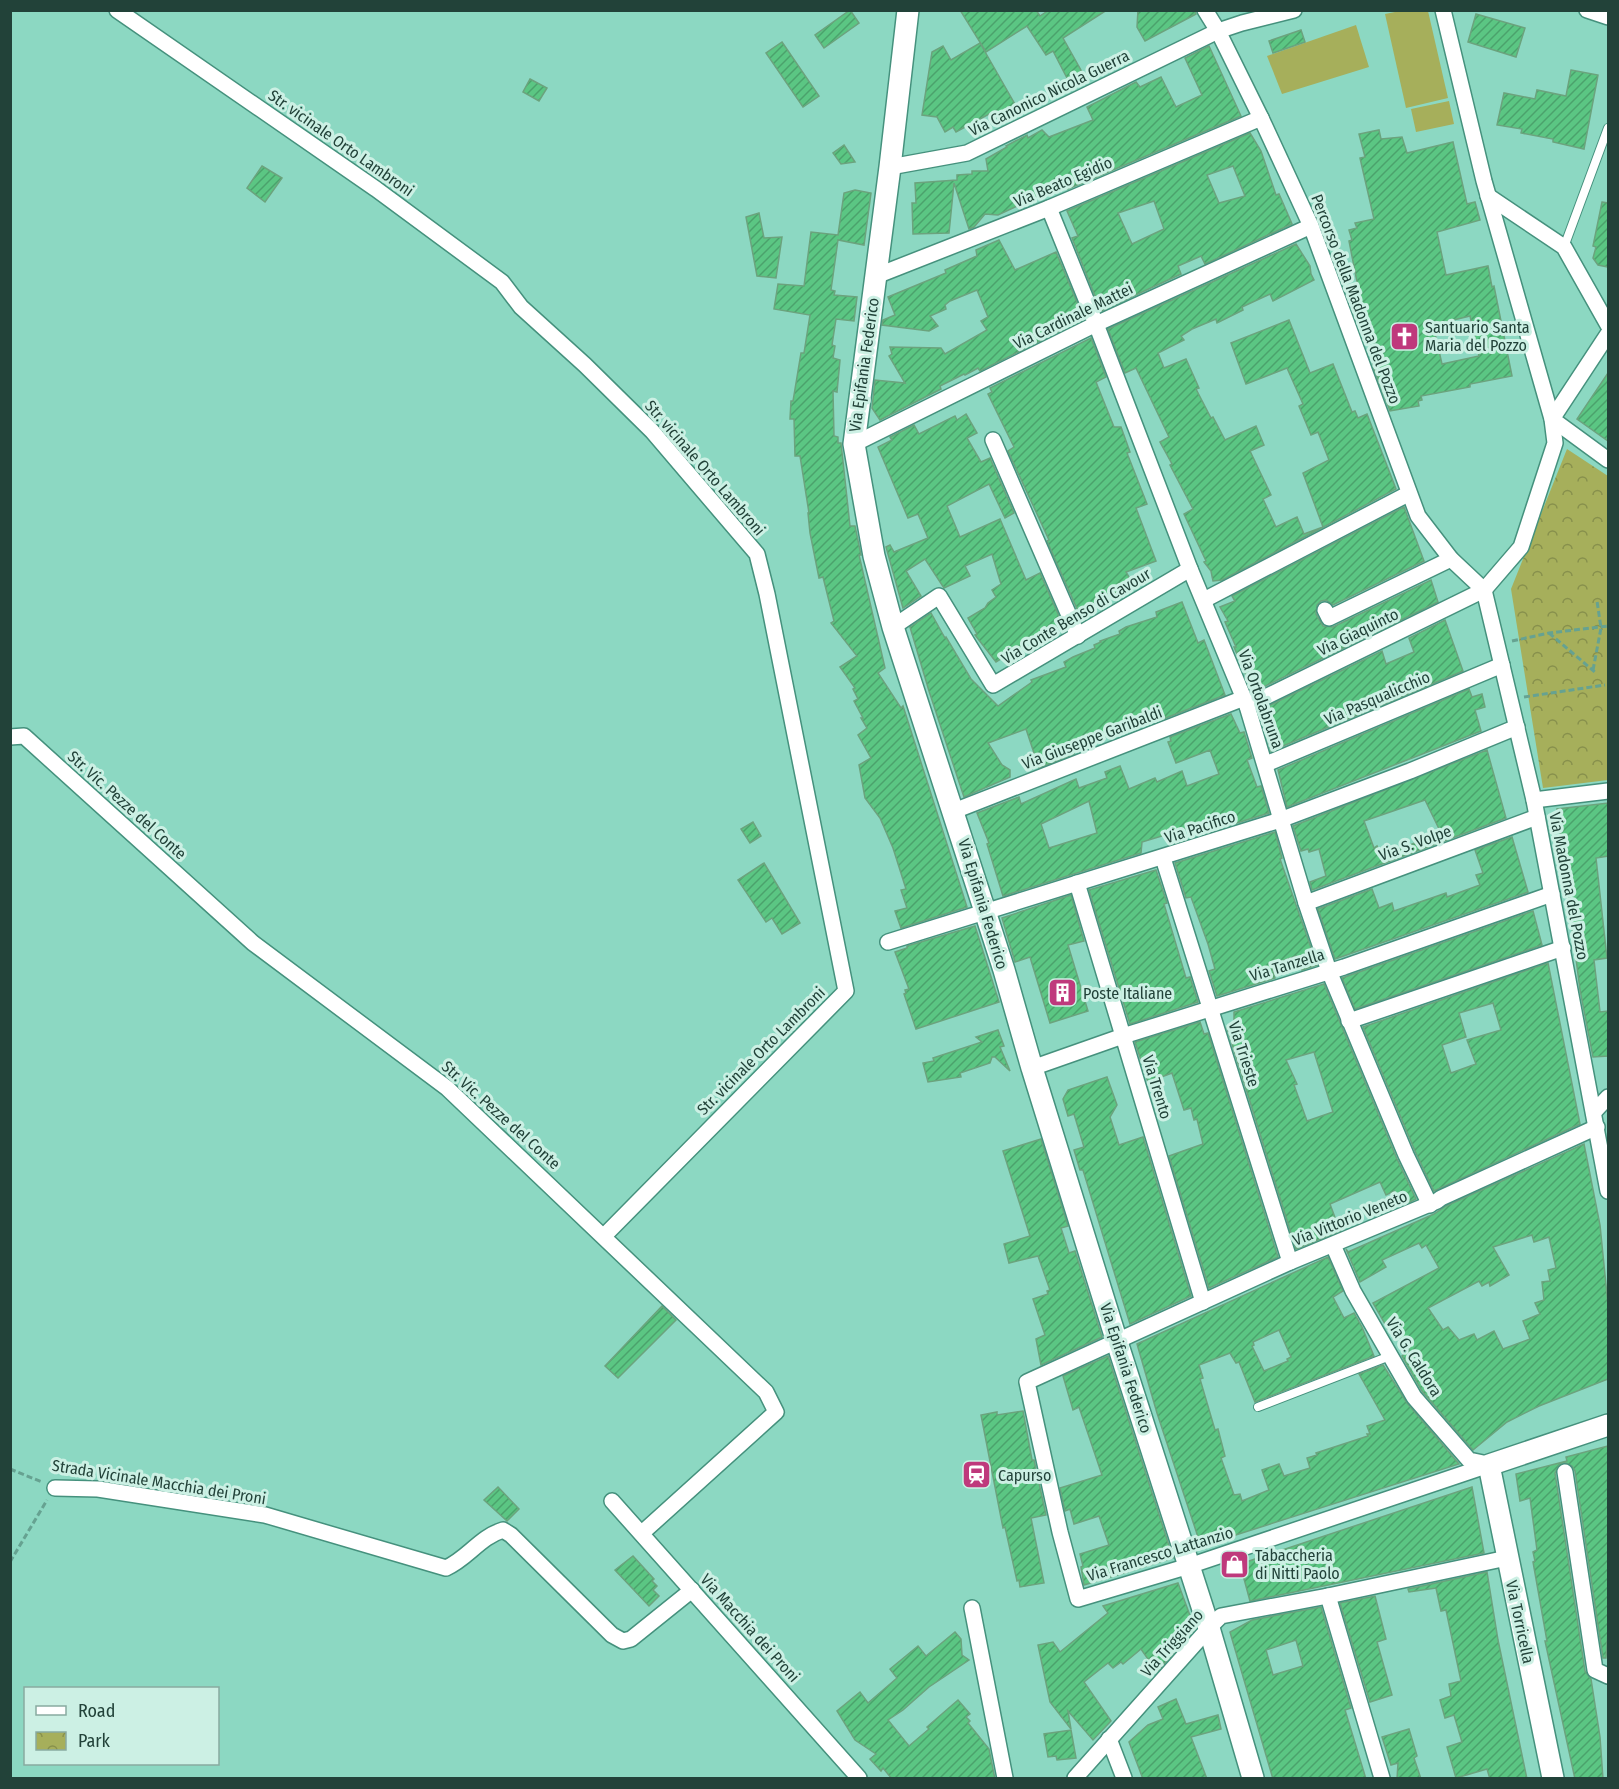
<svg xmlns="http://www.w3.org/2000/svg" width="1619" height="1789" font-family="'Fira Sans Condensed',sans-serif">
<style>
.park{fill:url(#park-crowns)}
.garden{fill:#a6af5b}
.building{fill:url(#building-hatch);stroke:#6ba37d;stroke-width:1.5;fill-rule:evenodd}
.lines{fill:none;stroke-linecap:round;stroke-linejoin:round}
.lane-casing{stroke:#45917d;stroke-width:10}
.street-casing{stroke:#45917d;stroke-width:18}
.secondary-casing{stroke:#45917d;stroke-width:24}
.path{stroke:#66a291;stroke-width:3;stroke-dasharray:6 3;stroke-linecap:butt}
.lane{stroke:#fff;stroke-width:8}
.street{stroke:#fff;stroke-width:15}
.secondary{stroke:#fff;stroke-width:21}
.labels{text-anchor:middle;dominant-baseline:central;stroke-width:6;stroke-linejoin:round;paint-order:stroke}
.street-label{font-size:16px;fill:#224239;stroke:#ccf0e4}
.poi-label{font-size:16px;fill:#224239;stroke:#ccf0e4;text-anchor:start}
</style>
<defs>
<pattern id="park-crowns" width="20" height="18" patternUnits="userSpaceOnUse" patternTransform="scale(1.5)"><rect width="20" height="18" fill="#a6af5b"/><path d="M2 6a3 3 0 1 1 6 0M12 15a3 3 0 1 1 6 0" fill="none" stroke="#87904c"/></pattern>
<pattern id="building-hatch" width="6" height="6" patternUnits="userSpaceOnUse" patternTransform="scale(1.5)"><rect width="6" height="6" fill="#5bc683"/><path d="M-1 1l2-2M0 6l6-6M5 7l2-2" fill="none" stroke="#4ba26c"/></pattern>
</defs>
<rect width="100%" height="100%" fill="#8cd8c2"/>
<path class="park" d="M1567,449l41,27v304l-65,8 -32,-199z"/>
<g class="garden">
<path d="M1400,11h28l20,87 -42,10 -21,-94z"/>
<path d="M1356,25l13,42 -87,27 -15,-38z"/>
<path d="M1449,101l5,23 -38,8 -5,-23z"/>
</g>
<g class="building">
<path d="M850,10l9,13 -35,25 -9,-13z"/>
<path d="M960,10h76l4,6 9,-6h58l-44,28 19,34 -14,8 -15,-29 -7,4 -19,-29 -41,26z"/>
<path d="M1138,10h57l1,4 -51,27 -8,-14z"/>
<path d="M1476,14l49,14 -9,29 -48,-15z"/>
<path d="M1301,30l4,12 -32,11 -4,-12z"/>
<path d="M782,42l37,54 -16,11 -37,-54z"/>
<path d="M980,43l36,63 -24,14 -3,-6 -33,18 -3,-5 -8,5 -8,-15 -15,-2 10,-63 11,-6 8,14z"/>
<path d="M1209,46l32,70 -173,73 -8,-3 -62,29 -13,-1 -11,13 -5,2 -15,-46 -5,50 -36,1 -1,-31h4l-1,-20 42,-3v-5l15,-1v-3h16l-2,-12 21,-12 -1,-1 21,-11 1,3 14,-8 7,7 44,-17 -6,-13 49,-25 4,5 21,-10 15,30 26,-12 -17,-37z"/>
<path d="M1571,70l27,5 -14,74 -31,-7v-3l-32,-6 1,-4 -25,-4 7,-32 31,6 2,-9 29,6z"/>
<path d="M530,79l17,9 -8,13 -16,-9z"/>
<path d="M1379,130l2,9 21,-2 5,16 46,-11 14,62 8,-2 5,18 -43,12 9,43 42,-9 4,21 2,-1 18,90 -42,8v3l-49,9 1,4 -4,1 1,5 -29,5 -16,-42 -25,-128 3,-1 -3,-10 8,-2 -2,-5 19,-4 -14,-61 5,-1 -6,-23zM1470,316l9,40 -37,8 -9,-39z"/>
<path d="M1250,133l11,18 15,44 3,-1 13,30 -87,40 -4,-8 -23,10 3,8 -80,37 -29,-73 6,-2 -11,-25zM1233,166l12,30 -26,7 -12,-28zM1154,201l10,28 -32,15 -14,-31z"/>
<path d="M844,145l11,17 -14,2 -8,-11z"/>
<path d="M262,166l20,12 -17,24 -18,-14z"/>
<path d="M855,190l16,3 -7,52 -26,-5 -7,50 4,1 -1,4 23,2 -3,24 -18,-2 -4,26 3,1 -2,12 7,2 -3,32 -4,-1 1,45 4,1v6h3l9,83h5l6,29h-2l26,113 -7,5 23,35 2,-2 64,201 -66,21 -6,-17 12,-3 -6,-18 5,-1 -13,-41 -13,-30 -15,-20 -6,-33 12,-7 -13,-23 9,-7 -6,-10h2l-9,-17 4,-2 -5,-10 2,-1 -15,-21 17,-11 -26,-33 3,-2 -11,-44 -4,1 -9,-45 -2,-20h1l-9,-57h-5l-1,-37h-4l1,-18h2l8,-48h3l6,-38 -36,-6 4,-25 26,2 7,-54 27,3 6,-42z"/>
<path d="M1602,202l6,1v64l-10,-2 -5,-7 3,-11 -3,-1z"/>
<path d="M759,213l5,25 18,-1 -6,41 -19,-2 -11,-59z"/>
<path d="M999,240l16,30 41,-18 28,67 -104,52 -2,-3 -13,7 -1,-1 -24,12 1,3 -61,31 -8,-12 3,-28 30,3 -16,-27 3,-2 -2,-7 51,1 4,6 42,-24 -6,-9 7,-4 -11,-27 -27,11 -5,4 1,4 -16,7 8,10 -9,5 -47,-6 1,-5 12,-5 -7,-18 58,-24 -1,-3 32,-14 -1,-6z"/>
<path d="M1296,244l14,22 1,8 3,6 -41,21 -3,-7 -28,13 1,3 -26,13 -1,-4 -24,10 -11,7 3,4 -26,13 6,15 22,-9 13,29 -3,1 15,29 2,-1 12,23 31,-14 8,19 -14,6 21,44 -8,4 13,28 21,-10 7,17 19,-7 -20,-54 26,-13 -11,-28 -7,3 -12,-29 4,-2 -16,-36 -41,16 -15,-41 58,-23 21,53 23,-9 19,48 3,-1 3,7 9,-4 29,75 -174,91 -9,1 -2,-10 -7,-9 2,-1 -22,-47 9,-5 -23,-44 2,-1 -12,-22 9,-5 -33,-69 -11,5 -17,-44z"/>
<path d="M1091,338l15,39 -10,5 18,45h7l9,25 -3,1 20,51 -11,4 20,53 -30,11 7,12 -55,27 -31,-70 2,-1 -41,-89 6,-4 -26,-53 4,-2 -2,-4z"/>
<path d="M1608,373v68l-31,-22z"/>
<path d="M966,414l11,19 -10,5 14,24 9,-4 24,55 -9,5 -16,-34 -42,22 13,31 40,-18 26,61 14,-7 22,50 -2,3 -27,15 -2,-1 -35,22 -21,-27 2,-1 -9,-16 17,-10 3,-5 8,-6 -4,-7 9,-6 -9,-30 -27,12 5,10 -26,12 -19,-29 -19,12 15,25 -18,12 -17,-61 4,-2 4,7 34,-14 -10,-24 -10,4 -30,-71 14,-7 -2,-3 24,-12 5,9 36,-18 2,4z"/>
<path d="M1404,507l20,54 -91,44 -7,-5 -5,1 -4,4 -1,9 7,12 10,1 98,-47 7,22 -185,90 -19,-45h2l-11,-25 3,-1 -8,-14 15,-6 -3,-5z"/>
<path d="M1182,602l16,41 6,-3 21,55 -62,24 -3,-5 -39,15v2l-48,18 1,5 -35,14 -13,-39 -38,14 14,22 8,5v7l-46,20 -35,-106 -19,-64 21,-14 14,25 1,-1 25,42 27,27 34,-24 -1,-2 35,-13 -2,-5 9,-5 22,-9 -1,-3 7,-3 -1,-1 20,-7 -1,-3 7,-4 31,-10 -1,-5z"/>
<path d="M1445,620l18,51 -192,80 -11,-41 122,-59 4,13 28,-12 -5,-14z"/>
<path d="M1469,689l3,8 10,-3 3,13 -10,3 6,21 -194,76 -9,-37z"/>
<path d="M1231,714l9,19 4,-1 8,26 -5,2 10,27 4,-1 8,27 -42,13 -3,-9 -82,25 -1,11 -138,43 -16,-52 2,-1 -12,-30 42,-16 2,7 55,-25 3,9 28,-10 -2,-6 15,-6 9,23 26,-11 2,4 25,-11 5,15 32,-12 -9,-24 -34,13 -8,-21 3,-1 -1,-4zM1089,801l8,32 -48,15 -8,-24z"/>
<path d="M1487,750l19,68 -194,72 -2,-8 16,-6 -7,-27 -10,3 -1,-3 -7,2 -8,-25zM1425,800l16,33 -60,23 -4,-10 -3,2 -10,-27z"/>
<path d="M1608,803v53l-12,2 11,100 -13,2 6,52 8,-1v45l-15,1 -13,-67 -23,-181z"/>
<path d="M753,822l8,14 -11,7 -9,-14z"/>
<path d="M1275,832l7,26 -2,1 37,106 -15,5 -6,-14 -25,9 4,13 -58,18 -8,-25 6,-2 -7,-25 -17,-47 -5,1 -11,-35z"/>
<path d="M1512,837l16,55 -193,67 -17,-50 54,-20 7,19 13,-5 2,8 52,-18 1,4 33,-12 -4,-10 7,-2 -8,-23z"/>
<path d="M764,863l36,60 -18,11 -10,-16 -6,4 -28,-42z"/>
<path d="M1156,870l11,33 -3,1 22,74 4,-1 8,25 -68,22 -41,-134z"/>
<path d="M1071,895l13,46 -16,4 20,66 -38,12 -20,-66 -15,5 -13,-44z"/>
<path d="M1533,911l9,34 -187,64 -13,-31z"/>
<path d="M975,926l24,76 -83,27 -12,-35 2,-1 -1,-3 4,-1 -14,-37 12,-4v-2z"/>
<path d="M1548,963l32,161 -146,67 -19,-40 -52,-124zM1493,1003l8,27 -34,10 9,24 -25,9 -9,-28 24,-8 -7,-24z"/>
<path d="M1324,984l73,175 19,40 -8,4 -4,-10 -8,3 -2,-5 -8,4 -6,-13 -50,22 10,27 -44,18 -69,-221 7,-3v-13zM1314,1052l19,60 -26,9 -13,-36 3,-1 -11,-24z"/>
<path d="M1200,1022l4,12 4,-1 70,224 -69,31 -40,-132 34,-12 -6,-25 -3,1 -3,-12 -7,2 -12,-37 -24,9 -13,-40z"/>
<path d="M998,1030l6,16 -4,1 10,24 -15,-14h-3l-2,6 -30,10 1,4 -33,5 -5,-19 11,-2 -1,-3 49,-16 -6,-5z"/>
<path d="M1107,1077l10,28 -7,12 9,28 24,-8 48,159 -61,28 -47,-154h-3l-6,-20 10,-3 -10,-33 -6,2 -5,-17 5,-9z"/>
<path d="M1041,1139l27,87 -7,2 8,25 6,-2 27,86 -61,28 -5,-26 9,-4 -12,-36 15,-5 -1,-3 3,-1 -12,-34 -29,7 -5,-19 26,-8 -27,-85z"/>
<path d="M1584,1144l16,81 8,80v74l-69,27 -32,16 -34,28 -51,-59 -20,-35 8,-6 -18,-23 -4,2 -15,-26 66,-35 -13,-23 -4,3 -3,-5 -37,17 4,7 -26,15 -14,-33 2,3 86,-38 12,-8zM1532,1235l2,7 15,-5 7,31 -8,2 2,11 -8,1 2,18 -9,3 5,11 -17,7 7,18 -27,10 -9,-18 -17,9 -3,-6 -15,6 -11,-13 -5,3 -15,-22 51,-27 3,5 7,-4 1,4 19,-11 -16,-28z"/>
<path d="M1328,1257l15,34 -10,6 11,21 10,-5 8,14 12,29 -119,46 -16,-40 -3,1 -6,-10 -31,12 4,13 -3,1 15,51 3,-1 7,27 -4,2 13,37 6,-1 2,7 27,-11 -7,-20 17,-6 5,12 26,-8 -3,-10 10,-3 -1,-2 52,-17 -1,-2h3l-3,-8 18,-6 -26,-46 24,-9 24,38 52,61 -258,82 -44,-133 -20,-69zM1279,1330l12,27 -4,2 1,2 -24,10 -12,-25 2,-1 -1,-3z"/>
<path d="M662,1306l14,14 -58,58 -13,-12z"/>
<path d="M1108,1356l65,202 -89,27 -3,-18 2,-1 -3,-12 29,-9 -10,-29 -25,8 -4,-15 -5,2 -5,-23 42,-13 -23,-68 -6,3 -10,-34z"/>
<path d="M1023,1411l9,49h2l12,55 -15,3 13,65 -24,4 -1,-7 -2,1 -12,-54 -2,1 -22,-113 16,-3v3z"/>
<path d="M1608,1446v184l-2,28h-3l-28,-187 -3,-5 -8,-4 -5,3 -4,8 30,198 6,8 9,58 3,42h-28l-30,-138h2l-14,-79 2,-1 -2,-9 4,-2 -7,-52 -10,3 -4,-27 51,-13 -1,-4z"/>
<path d="M498,1487l21,22 -12,12 -23,-21z"/>
<path d="M1472,1487l12,66 -234,48 -10,-37z"/>
<path d="M633,1556l21,23 -2,2 5,5 -4,4 6,6 -10,10 -34,-36z"/>
<path d="M1487,1572l11,68 29,139h-37l-3,-10 -31,9 -9,-31 15,-5 -8,-27 -9,3 -5,-18 11,-4 -2,-12 12,-3 -15,-71 -5,1 -5,-23 -27,4 -1,-3z"/>
<path d="M1178,1583l17,46 -38,43 -16,-23 -18,15 -2,-2 -8,6 -5,-5 -24,19 27,39 -18,19 -25,-29 3,18 -21,-27 -12,-57 15,-3 7,10 48,-39 -5,-7z"/>
<path d="M1375,1596l11,43 -9,3 15,53 -22,7 -30,-99z"/>
<path d="M1321,1607l30,101 -6,2 21,69h-93l-43,-147 22,-12zM1296,1640l7,26 -30,9 -7,-25z"/>
<path d="M955,1632l6,7 1,16 7,5 -40,27 -26,23 -15,10 21,26 20,-17 -2,-2 31,-27 12,14 -4,3 4,4 -2,2 21,26 6,30h-103l-9,-11 -2,3 -11,-12 6,-5 -21,-14 -18,-29 23,-19 8,11 29,-25 -7,-9 28,-23 8,10z"/>
<path d="M1176,1699l10,25 32,-9 3,14 -30,8 16,42h-64l-14,-37 19,-17 15,-6 -5,-12z"/>
<path d="M1409,1729l8,27 -3,2 7,21h-24l1,-16 -7,2 -9,-28z"/>
<path d="M1071,1730l5,28 -19,2 -1,-4 -8,1 -4,-23z"/>
</g>
<g class="lines">
<defs>
<g id="lane">
<path d="M1564,247l44,-119"/>
<path d="M1258,1407l132,-51"/>
</g>
<g id="street">
<path d="M117,10l259,179 126,93 19,25 64,58 67,66 105,123 10,40 79,397 -242,245"/>
<path d="M1205,10l13,21 43,87 50,108 107,290 33,43 33,31"/>
<path d="M1587,10l21,7"/>
<path d="M890,167l77,-14 251,-122 24,-8 52,-13"/>
<path d="M1488,196l76,51 44,78"/>
<path d="M1049,208l47,116 94,245 57,137 59,197 23,68 77,184 24,50"/>
<path d="M876,276l173,-68 212,-90"/>
<path d="M1608,334l-56,85 56,41"/>
<path d="M993,440l85,196"/>
<path d="M854,444l242,-120 215,-98"/>
<path d="M1484,590l50,210 74,391"/>
<path d="M1204,600l204,-106"/>
<path d="M1325,610l4,8 122,-59"/>
<path d="M893,627l46,-31 54,89 197,-116"/>
<path d="M1247,706l237,-116 37,-43 34,-104 -3,-24 -68,-238 -41,-171"/>
<path d="M10,737l14,-1 229,207 194,145 319,304 10,20 -134,121"/>
<path d="M1266,764l236,-99"/>
<path d="M1534,800l74,-9"/>
<path d="M954,811l290,-113"/>
<path d="M1163,858l127,404"/>
<path d="M1077,883l126,419"/>
<path d="M1306,903l231,-86"/>
<path d="M888,942l392,-122 130,-49 107,-44"/>
<path d="M1349,1021l214,-73"/>
<path d="M1032,1068l91,-32 221,-69 208,-73"/>
<path d="M1595,1111l13,-14"/>
<path d="M1333,1245l20,46 61,106 55,63 19,4"/>
<path d="M1489,1465l-300,101 -111,33 -18,-67 -33,-150 263,-120 147,-61 4,-3 156,-71"/>
<path d="M1565,1472l30,198 13,6"/>
<path d="M55,1488l43,1 167,26 181,53c21,-9 34,-31 57,-38l8,5 101,100 11,6 8,-2 61,-49"/>
<path d="M612,1501l247,277"/>
<path d="M1328,1596l54,182"/>
<path d="M972,1608l33,170"/>
<path d="M1109,1739l15,39"/>
<path d="M1075,1778l134,-150 12,-12 107,-20 179,-38"/>
</g>
<g id="secondary">
<path d="M908,10l-18,157 -36,277 20,112 19,71 111,343 28,98 85,274 92,286 44,150"/>
<path d="M1553,1778l-64,-313 119,-40"/>
</g>
</defs>
<use href="#lane" class="lane-casing"/>
<use href="#street" class="street-casing"/>
<use href="#secondary" class="secondary-casing"/>
<g class="path">
<path d="M1549,633l47,40"/>
<path d="M1512,641l37,-8 59,-7"/>
<path d="M1593,670l8,-42 -4,-27"/>
<path d="M1524,697l81,-12"/>
<path d="M10,1469l32,13"/>
<path d="M10,1562l37,-62"/>
</g>
<use href="#lane" class="lane"/>
<use href="#street" class="street"/>
<use href="#secondary" class="secondary"/>
</g>
<defs>
<symbol id="church-square" viewBox="-11 -11 22 22"><rect x="-9" y="-9" width="18" height="18" rx="4" fill="#bf397c" stroke="#ccf0e4"/><path d="M-1.2-6h2.4v3.5h3.3v2.4h-3.3V6h-2.4V-.1h-3.3v-2.4h3.3Z" fill="#fff"/></symbol>
<symbol id="building-square" viewBox="-11 -11 22 22"><rect x="-9" y="-9" width="18" height="18" rx="4" fill="#bf397c" stroke="#ccf0e4"/><path d="M-4-6H4V6H1V3H-1V6H-4ZM-2.5-4.3h1.7v1.8h-1.7ZM.8-4.3h1.7v1.8H.8ZM-2.5-1h1.7V.8h-1.7ZM.8-1h1.7V.8H.8Z" fill="#fff"/></symbol>
<symbol id="station-square" viewBox="-11 -11 22 22"><rect x="-9" y="-9" width="18" height="18" rx="4" fill="#bf397c" stroke="#ccf0e4"/><path d="M-3-6H3Q5-6 5-4V2Q5 4 3 4L4.5 6H3L1.5 4h-3L-3 6H-4.5L-3 4Q-5 4-5 2V-4Q-5-6-3-6ZM-3.5-4v3h7v-3ZM-3.5 1v1.5H-2V1ZM2 1v1.5H3.5V1Z" fill="#fff"/></symbol>
<symbol id="shop-square" viewBox="-11 -11 22 22"><rect x="-9" y="-9" width="18" height="18" rx="4" fill="#bf397c" stroke="#ccf0e4"/><path d="M-5-2.5h2.3a2.7 3.5 0 0 1 5.4 0H5L5.5 6h-11ZM-1.5-2.5h3a1.5 2.3 0 0 0-3 0Z" fill="#fff"/></symbol>
</defs>
<g fill-rule="evenodd">
<use href="#church-square" x="1388" y="320" width="33" height="33"/>
<use href="#building-square" x="1046" y="976" width="33" height="33"/>
<use href="#station-square" x="960" y="1458" width="33" height="33"/>
<use href="#shop-square" x="1218" y="1548" width="33" height="33"/>
</g>
<g class="labels">
<g class="street-label">
<text transform="translate(1049 93) rotate(-26)">Via Canonico Nicola Guerra</text>
<text transform="translate(341 143) rotate(35)">Str. vicinale Orto Lambroni</text>
<text transform="translate(1063 182) rotate(-23)">Via Beato Egidio</text>
<text transform="translate(1356 299) rotate(69)">Percorso della Madonna del Pozzo</text>
<text transform="translate(1073 316) rotate(-26)">Via Cardinale Mattei</text>
<text transform="translate(864 365) rotate(-82)">Via Epifania Federico</text>
<text transform="translate(705 468) rotate(49)">Str. vicinale Orto Lambroni</text>
<text transform="translate(1076 616) rotate(-31)">Via Conte Benso di Cavour</text>
<text transform="translate(1358 632) rotate(-26)">Via Giaquinto</text>
<text transform="translate(1377 698) rotate(-23)">Via Pasqualicchio</text>
<text transform="translate(1261 699) rotate(70)">Via Ortolabruna</text>
<text transform="translate(1092 738) rotate(-21)">Via Giuseppe Garibaldi</text>
<text transform="translate(127 805) rotate(42)">Str. Vic. Pezze del Conte</text>
<text transform="translate(1200 827) rotate(-18)">Via Pacifico</text>
<text transform="translate(1415 843) rotate(-20)">Via S. Volpe</text>
<text transform="translate(1569 886) rotate(79)">Via Madonna del Pozzo</text>
<text transform="translate(983 904) rotate(73)">Via Epifania Federico</text>
<text transform="translate(1287 965) rotate(-17)">Via Tanzella</text>
<text transform="translate(761 1051) rotate(-45)">Str. vicinale Orto Lambroni</text>
<text transform="translate(1244 1054) rotate(72)">Via Trieste</text>
<text transform="translate(1157 1087) rotate(73)">Via Trento</text>
<text transform="translate(501 1115) rotate(42)">Str. Vic. Pezze del Conte</text>
<text transform="translate(1350 1218) rotate(-22)">Via Vittorio Veneto</text>
<text transform="translate(1414 1357) rotate(58)">Via G. Caldora</text>
<text transform="translate(1126 1368) rotate(72)">Via Epifania Federico</text>
<text transform="translate(159 1482) rotate(9)">Strada Vicinale Macchia dei Proni</text>
<text transform="translate(1160 1554) rotate(-17)">Via Francesco Lattanzio</text>
<text transform="translate(1520 1622) rotate(78)">Via Torricella</text>
<text transform="translate(750 1628) rotate(48)">Via Macchia dei Proni</text>
<text transform="translate(1172 1643) rotate(-48)">Via Triggiano</text>
</g>
<g class="poi-label">
<text x="1425" y="327">Santuario Santa<tspan x="1425" dy="18">Maria del Pozzo</tspan></text>
<text x="1083" y="993">Poste Italiane</text>
<text x="998" y="1475">Capurso</text>
<text x="1255" y="1555">Tabaccheria<tspan x="1255" dy="18">di Nitti Paolo</tspan></text>
</g>
</g>
<rect width="1619" height="1789" fill="none" stroke="#224239" stroke-width="24"/>
<rect x="24" y="1687" width="195" height="78" fill="#ccf0e4" stroke="#88aaa0" stroke-width="1.5"/>
<rect x="36" y="1706" width="30" height="9" fill="#ffffff" stroke="#88aaa0" stroke-width="1.5"/>
<text x="78" y="1717" font-size="18" fill="#224239">Road</text>
<rect x="36" y="1732" width="30" height="18" fill="url(#park-crowns)" stroke="#88aaa0" stroke-width="1.5"/>
<text x="78" y="1747" font-size="18" fill="#224239">Park</text>
</svg>
